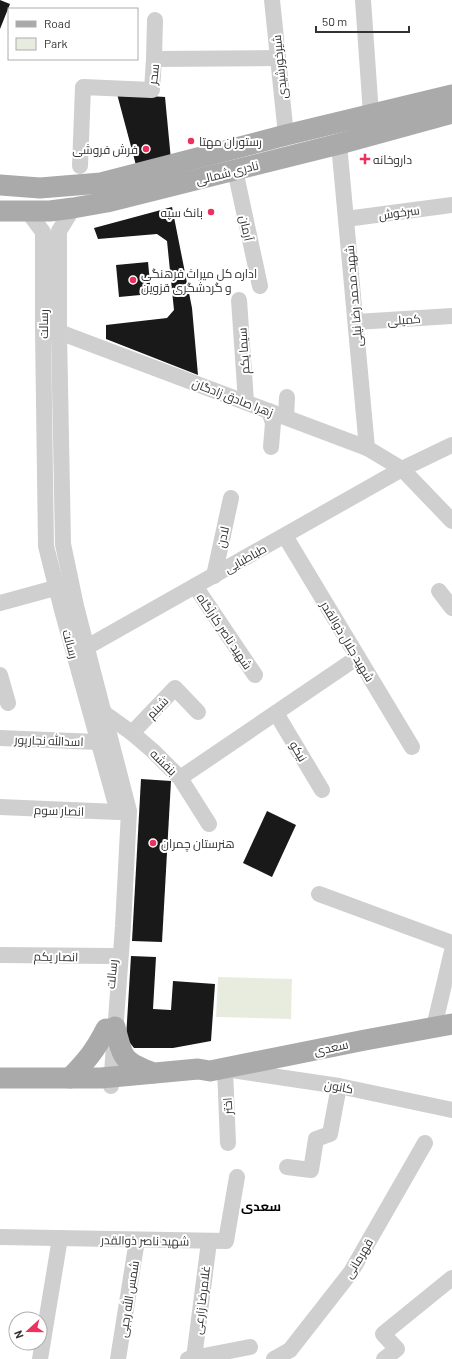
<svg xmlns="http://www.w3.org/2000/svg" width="452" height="1359" font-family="Barlow,Cairo,sans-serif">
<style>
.green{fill:#e8ecde}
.building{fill:#191919}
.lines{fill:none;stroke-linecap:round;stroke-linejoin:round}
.minor{stroke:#cfcfcf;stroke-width:16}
.major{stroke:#aaa;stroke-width:21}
.poi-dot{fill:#ec315f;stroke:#fff;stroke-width:1.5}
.labels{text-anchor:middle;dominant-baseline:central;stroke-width:4;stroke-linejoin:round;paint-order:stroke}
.street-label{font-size:12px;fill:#323232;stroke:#fff}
.poi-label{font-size:12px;fill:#323232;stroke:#fff;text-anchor:start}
.neighbourhood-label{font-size:13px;font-weight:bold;fill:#000;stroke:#fff}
</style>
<rect width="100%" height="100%" fill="#fff"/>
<path class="green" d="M218,977l74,2 -1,40 -75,-2z"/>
<g class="building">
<path d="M0,0l10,4 -10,25z"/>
<path d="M117,94l48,3 6,63 -34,9z"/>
<path d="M172,207l20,101 6,67 -92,-36v-14l61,-7 7,-8 -7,-69 -10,-7 -59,5 -4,-11z"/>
<path d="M148,262l3,32 -32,3 -3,-32z"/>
<path d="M141,779l30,2 -9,161 -30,-1z"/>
<path d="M267,811l29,14 -24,52 -29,-14z"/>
<path d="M131,956l25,1 -3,52 18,1 2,-29 42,3 -4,57 -38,7h-39l-8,-10z"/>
</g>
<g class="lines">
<g class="minor">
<path d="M272,0l14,135"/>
<path d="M363,0l8,114"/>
<path d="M154,59l1,-39"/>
<path d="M339,144l28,304"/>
<path d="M80,166l3,-79 69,3 2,-31 124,-1"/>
<path d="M235,170l25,116"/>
<path d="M73,208l-14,23v101l4,212 13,62 53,205 -6,115 -12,160"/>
<path d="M28,212l15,20v99l3,215 16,64 56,202"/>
<path d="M346,219l106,-14"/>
<path d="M239,300l7,102"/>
<path d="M356,322l96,-6"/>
<path d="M51,332h8l308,116 35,21 50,52"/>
<path d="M269,411l4,12 -2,24"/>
<path d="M286,417l1,-20"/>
<path d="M285,536l127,211"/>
<path d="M214,576l17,-78"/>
<path d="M195,586l60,89"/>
<path d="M439,591l13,17"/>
<path d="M0,603l66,-18"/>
<path d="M87,647l315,-178 50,-24"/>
<path d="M0,675l8,28"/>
<path d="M104,713l28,20 21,18 27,27 29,46"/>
<path d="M276,713l46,77"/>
<path d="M132,733l43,-45 23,24"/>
<path d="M0,738l98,4"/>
<path d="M180,778l178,-121"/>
<path d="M0,807l118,5"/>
<path d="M319,894l133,49"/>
<path d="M0,955l112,1"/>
<path d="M434,1027l18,-76"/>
<path d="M228,1143l-3,-74 114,17 113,24"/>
<path d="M287,1167l24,3 5,-31 14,-5 9,-48"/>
<path d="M0,1237l226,4 11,-64"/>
<path d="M194,1358l15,-116"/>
<path d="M40,1359l20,-121"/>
<path d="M118,1359l19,-119"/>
<path d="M188,1359l62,-12"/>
<path d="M274,1359l16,-9 61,-78 74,-129"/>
<path d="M384,1359l13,-10 -14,-15 69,-56"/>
</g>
<g class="major">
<path d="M0,185l40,3 61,-5 185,-48 166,-40"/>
<path d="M0,211h50l23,-3 34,-6 232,-58 113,-31"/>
<path d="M115,1027c8,32 7,34 38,46"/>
<path d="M0,1078h101l97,-9 12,2 155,-31 87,-16"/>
<path d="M70,1078c17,-18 25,-27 36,-49"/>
</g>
</g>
<g class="poi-dot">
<circle cx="191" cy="141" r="4"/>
<circle cx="146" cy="149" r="4"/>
<path d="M363 153h4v4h4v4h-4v4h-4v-4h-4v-4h4z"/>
<circle cx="211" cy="212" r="4"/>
<circle cx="133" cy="280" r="4"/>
<circle cx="153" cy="843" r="4"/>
</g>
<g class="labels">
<g class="street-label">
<text transform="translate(279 67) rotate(-96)">شیرخورشیدی</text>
<text transform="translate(153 74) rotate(-83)">سحر</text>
<text transform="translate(227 172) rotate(-14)">نادری شمالی</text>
<text transform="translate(399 212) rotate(-8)">سرخوش</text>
<text transform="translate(247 228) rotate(78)">آرمان</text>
<text transform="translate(353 296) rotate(-95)">شهید محمد رضا نیلی</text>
<text transform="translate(404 319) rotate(-4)">کمیلی</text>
<text transform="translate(43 324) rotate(-90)">رسالت</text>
<text transform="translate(243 351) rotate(-94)">سیما یکم</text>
<text transform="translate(233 397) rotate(21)">زهرا صادق زادگان</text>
<text transform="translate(222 537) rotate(-78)">لادن</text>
<text transform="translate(245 558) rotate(-29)">طباطبایی</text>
<text transform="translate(225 631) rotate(56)">شهید ناصر کارآگاه</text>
<text transform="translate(348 641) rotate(59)">شهید جلال ذوالقدر</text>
<text transform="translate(71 644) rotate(75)">رسالت</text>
<text transform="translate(157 707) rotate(-46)">شبنم</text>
<text transform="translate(49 740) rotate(2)">اسدالله نجارپور</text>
<text transform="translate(299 751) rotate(59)">نیکو</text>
<text transform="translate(164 762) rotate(44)">بنفشه</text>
<text transform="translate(59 810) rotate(2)">انصار سوم</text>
<text transform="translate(56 956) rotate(1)">انصار یکم</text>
<text transform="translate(111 974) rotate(-85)">رسالت</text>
<text transform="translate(331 1047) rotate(-12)">سعدی</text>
<text transform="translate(339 1086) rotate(10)">کانون</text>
<text transform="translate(227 1106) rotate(-93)">اختر</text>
<text transform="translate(145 1240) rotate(1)">شهید ناصر ذوالقدر</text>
<text transform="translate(358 1258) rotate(-59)">قهرمانی</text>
<text transform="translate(128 1299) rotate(-81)">شمس الله رجبی</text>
<text transform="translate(201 1300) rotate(-83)">غلامرضا زارعی</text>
</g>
<g class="poi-label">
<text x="199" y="141">رستوران مهتا</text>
<text x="138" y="149" text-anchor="end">فرش فروشی</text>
<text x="373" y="159">داروخانه</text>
<text x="203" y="212" text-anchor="end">بانک سپه</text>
<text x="141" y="273">اداره کل میراث فرهنگی<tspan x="141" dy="14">و گردشگری قزوین</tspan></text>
<text x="161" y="843">هنرستان چمران</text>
</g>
<g class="neighbourhood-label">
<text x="261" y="1206">سعدی</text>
</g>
</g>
<rect x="8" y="8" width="130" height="52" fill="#ffffff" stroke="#adadad"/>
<rect x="16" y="21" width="20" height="6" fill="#aaaaaa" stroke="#adadad"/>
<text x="44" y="28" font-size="12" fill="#323232">Road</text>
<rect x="16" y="38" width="20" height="12" fill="#e8ecde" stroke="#adadad"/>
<text x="44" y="48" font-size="12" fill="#323232">Park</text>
<g transform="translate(28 1331) rotate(249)"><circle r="19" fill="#ffffff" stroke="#adadad"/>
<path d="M0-3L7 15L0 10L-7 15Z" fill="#ec315f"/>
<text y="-6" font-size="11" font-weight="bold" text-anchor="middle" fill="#323232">N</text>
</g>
<path d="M316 26v6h93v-6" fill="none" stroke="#323232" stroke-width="2"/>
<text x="322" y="26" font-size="12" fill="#323232" stroke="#ffffff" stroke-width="3" paint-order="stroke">50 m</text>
</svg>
